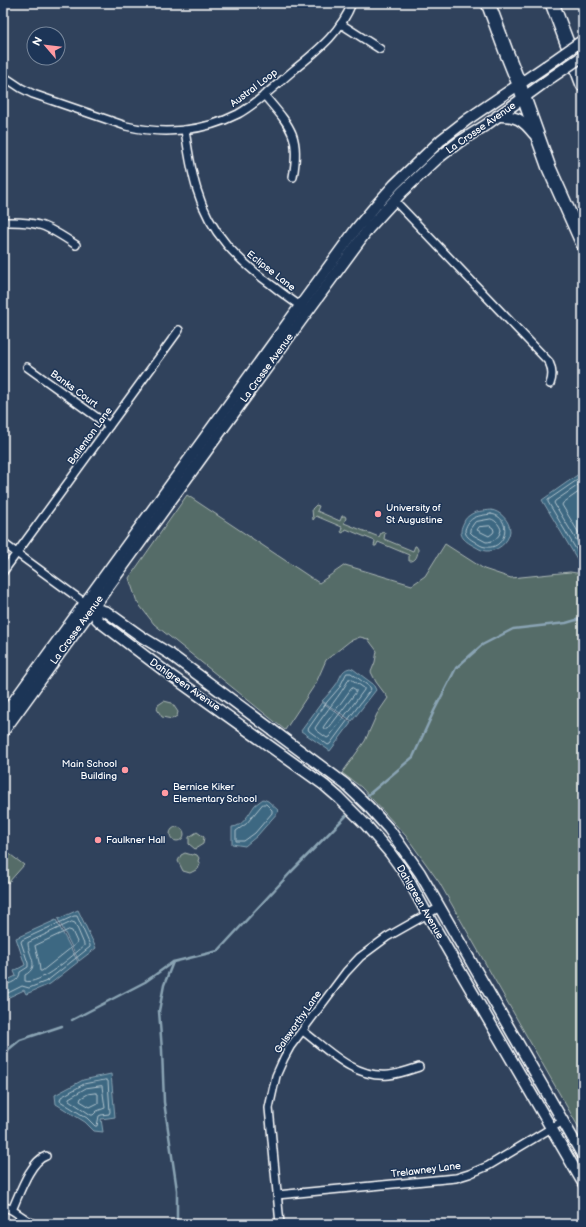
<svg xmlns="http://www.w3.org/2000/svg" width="586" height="1227" font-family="'Balsamiq Sans',sans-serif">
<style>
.green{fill:#556c68;stroke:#aab6b4}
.water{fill:#3c6882;stroke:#8aa4b4}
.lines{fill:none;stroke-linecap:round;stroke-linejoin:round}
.shore{stroke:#b1c3cd;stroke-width:1}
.stream{stroke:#8aa4b4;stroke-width:2.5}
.street-casing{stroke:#fff;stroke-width:10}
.secondary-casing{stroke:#fff;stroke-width:13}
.highway-casing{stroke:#fff;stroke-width:16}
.street{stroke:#1d3557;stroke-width:7}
.secondary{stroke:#1d3557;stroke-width:10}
.highway{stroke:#1d3557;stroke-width:13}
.secondary-bridge-casing{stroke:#fff;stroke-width:13;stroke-linecap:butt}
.secondary-bridge{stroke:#1d3557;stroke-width:10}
.poi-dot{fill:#ff9aa2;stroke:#1d3557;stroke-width:1.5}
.labels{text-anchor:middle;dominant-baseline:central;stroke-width:3;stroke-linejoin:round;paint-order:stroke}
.street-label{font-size:10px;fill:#fff;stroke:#1d3557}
.poi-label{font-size:10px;fill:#fff;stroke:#1d3557;text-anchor:start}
</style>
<rect width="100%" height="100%" fill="#30425c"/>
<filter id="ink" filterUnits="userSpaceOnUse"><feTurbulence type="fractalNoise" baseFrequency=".025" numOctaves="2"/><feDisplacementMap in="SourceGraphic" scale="8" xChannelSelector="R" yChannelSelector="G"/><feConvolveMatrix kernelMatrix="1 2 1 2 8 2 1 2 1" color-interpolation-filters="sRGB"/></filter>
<g filter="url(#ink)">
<g class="green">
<path d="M187,495l132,88 26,-18 67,20 13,-9 20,-32 39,25 27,9 59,-6 13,2v561l-144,-253 -33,-46 -45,-49 -19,-14 23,-32 12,-27 11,-16 -12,-16 -5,-10 4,-10 2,-11 -9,-12 -8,-2 -10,4 -24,19 -10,23 -31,47 -131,-106 -17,-22 -8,-24z"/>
<path d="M316,505l3,1 -2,5 23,10 2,-5h3l1,2 -2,5 35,14 2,-4 2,-1 2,1 -1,6 29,12 2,-5h1l2,3c0,6 -2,13 -9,12v-6l-31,-13 -2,4h-2l1,-5 -29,-12 -2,3 -2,1 -1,-2 1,-4 -26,-11 -3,4 -1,-11z"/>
<path d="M164,701l8,2 6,9 -1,4 -5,3 -10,-2 -5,-8 1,-4z"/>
<circle cx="177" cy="834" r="7"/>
<path d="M197,832l7,5 -1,7 -8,5 -6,-5v-7z"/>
<path d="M3,849l21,16 -16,18 -4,-3 3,-3 -4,-3z"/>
<path d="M185,853l7,2 2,-1 3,1 2,3 -1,3 2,3 -2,5 -8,4 -7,-2 -5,-10 3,-6z"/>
</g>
<g class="water">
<path d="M583,471v98l-41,-69z"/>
<path d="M491,510c9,1 19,11 19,21 -1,12 -14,21 -24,20 -4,0 -8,-3 -12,-5 -11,-6 -17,-11 -10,-24 1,-3 3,-5 6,-7 5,-4 14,-4 21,-5z"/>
<path d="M350,668l3,1 20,15 3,6 -24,31 -30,-20c5,-5 9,-10 13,-15 6,-7 5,-16 15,-18z"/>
<path d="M322,702l29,21 -21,28 -29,-20z"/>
<path d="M263,799l5,2 11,10 -22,25 -12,10 -13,-2v-17c11,0 17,-14 23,-22 3,-2 5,-4 8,-6z"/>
<path d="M78,910l18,38 -17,13 -21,-42z"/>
<path d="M56,920l22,42 -28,22 -24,10 -2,-4 -15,7 -6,1v-16l13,-6 -2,-5 11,-6 -9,-27z"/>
<path d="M111,1074l4,43 -14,2 2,13 -9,-1 -9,-9 -29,-18 -1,-9 28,-15z"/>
</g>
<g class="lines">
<g class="shore">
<path d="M583,476l-35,24v2l35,59"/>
<path d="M583,482l-28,19 -1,2 29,48"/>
<path d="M583,489l-20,14 -1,2 21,35"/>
<path d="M491,514c22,3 16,36 -5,33 -4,0 -8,-3 -11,-5 -5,-3 -10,-6 -10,-12 4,-14 13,-14 26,-16z"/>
<path d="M491,519c5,1 9,7 10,11 -2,8 -8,12 -15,12l-13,-7 -3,-3v-3l5,-7z"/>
<path d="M490,526l3,2 1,3 -1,2 -4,3 -12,-6 2,-3z"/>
<path d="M347,673h4l19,14 1,2 -41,55 -2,1 -19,-14 -1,-2 19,-27 12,-14z"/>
<path d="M349,679h2l13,9v2l-35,47 -2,1 -11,-8 -1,-2c11,-17 25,-32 34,-49z"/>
<path d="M353,688l3,2v2l-28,37h-3l-2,-1 1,-2 27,-37z"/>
<path d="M263,804h3l6,6v3l-17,20 -11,8h-8v-10l10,-7z"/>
<path d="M72,922l3,1 9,21v2c-11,9 -45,40 -59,35v-6c16,-9 3,-19 3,-32z"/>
<path d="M69,930l3,1 5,11 -1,2 -34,27h-2l-1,-9 -4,-16z"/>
<path d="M3,985c8,-1 17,-5 17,-13l8,-5v-4l-7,-21 1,-2 52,-24h3l13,29v2l-43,34 -18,7 -7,-2 -14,7 -5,1"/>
<path d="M106,1080l2,1 2,31 -1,2 -8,1 -2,1 -2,10h-2l-8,-8 -27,-17 1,-4 23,-13z"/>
<path d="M102,1086l3,22 -8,3 -4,4h-2l-22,-15v-2l17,-10z"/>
<path d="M96,1093l2,1v9l-8,4 -10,-6 1,-3 7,-4z"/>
</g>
<g class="stream">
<path d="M368,795l45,-38 21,-46 22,-43 26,-23 31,-16 53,-6 17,-5"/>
<path d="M173,962l-9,23 -5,26 3,39 2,52 13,88v34"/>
<path d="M72,1020l73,-38 28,-20 45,-11 73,-79 55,-56"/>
<path d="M3,1054l17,-14 42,-14"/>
</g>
<defs>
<g id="street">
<path d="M341,24l39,25"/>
<path d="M3,76l18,12 12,6 93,32c37,9 77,6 112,-12 20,-11 39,-30 57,-45 23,-19 46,-37 57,-66"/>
<path d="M264,95c26,31 37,40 29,82"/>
<path d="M185,130c3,20 6,41 12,60 13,44 41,70 76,96 10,8 20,15 30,22"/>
<path d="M394,200l155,162c4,8 4,14 1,22"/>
<path d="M3,222c36,-1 43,3 73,23"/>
<path d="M27,367l82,59"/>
<path d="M3,543l82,60"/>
<path d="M3,572l176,-242"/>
<path d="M303,1031c25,19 52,48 86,44 10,-1 21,-5 30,-8"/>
<path d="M277,1195l179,-17 13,-4 19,-8 75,-45"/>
<path d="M3,1206l9,4 21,14"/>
<path d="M12,1210c7,-15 18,-49 34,-54"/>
<path d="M280,1224l-11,-116 7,-32 8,-18 6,-11 56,-75 14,-15 27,-20 53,-30"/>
</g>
<g id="secondary">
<path d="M497,116c19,-1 26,4 37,18"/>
<path d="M88,605l5,3 14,4 35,25 28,17 175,130 23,22 21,23 31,44 163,283"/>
<path d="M93,608l4,11 3,3 66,50 158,113 15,13 27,27 24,28 16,22 21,39 156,269"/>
<path d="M3,716l297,-410 56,-77 21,-25 17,-19 47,-45 27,-21 78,-53"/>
<path d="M3,732l297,-410 69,-94 33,-36 35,-33 22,-17 27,-17 66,-48"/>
</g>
<g id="highway">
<path d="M488,3l19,51 12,30 30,84 34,76"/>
<path d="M552,3l31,82"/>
</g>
</defs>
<use href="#street" class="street-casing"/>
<use href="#secondary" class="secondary-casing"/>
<use href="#highway" class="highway-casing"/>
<use href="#street" class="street"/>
<use href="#secondary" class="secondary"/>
<use href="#highway" class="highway"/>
<defs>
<g id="secondary-bridge">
<path d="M546,66l37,-26"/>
<path d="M552,77l31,-21"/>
</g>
</defs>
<use href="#secondary-bridge" class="secondary-bridge-casing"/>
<use href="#secondary-bridge" class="secondary-bridge"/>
</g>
</g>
<g class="poi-dot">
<circle cx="378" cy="514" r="4"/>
<circle cx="125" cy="770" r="4"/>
<circle cx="165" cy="793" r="4"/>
<circle cx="98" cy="840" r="4"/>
</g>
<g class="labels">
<g class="street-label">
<text transform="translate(254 88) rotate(-37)">Austral Loop</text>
<text transform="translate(481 128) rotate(-35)">La Crosse Avenue</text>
<text transform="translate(271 271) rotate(38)">Eclipse Lane</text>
<text transform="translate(267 368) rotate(-54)">La Crosse Avenue</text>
<text transform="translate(74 389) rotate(36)">Banks Court</text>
<text transform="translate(90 436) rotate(-54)">Ballenton Lane</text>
<text transform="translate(77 630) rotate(-54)">La Crosse Avenue</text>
<text transform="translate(185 685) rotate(35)">Dahlgreen Avenue</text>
<text transform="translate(420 902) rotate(60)">Dahlgreen Avenue</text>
<text transform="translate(298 1022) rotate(-55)">Galsworthy Lane</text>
<text transform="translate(426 1170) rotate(-7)">Trelawney Lane</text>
</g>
<g class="poi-label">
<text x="386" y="508">University of<tspan x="386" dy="12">St Augustine</tspan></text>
<text x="117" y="764" text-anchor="end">Main School<tspan x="117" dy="12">Building</tspan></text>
<text x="173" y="787">Bernice Kiker<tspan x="173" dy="12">Elementary School</tspan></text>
<text x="106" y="840">Faulkner Hall</text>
</g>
</g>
<rect width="586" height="1227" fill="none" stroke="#1d3557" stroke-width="16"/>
<rect x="8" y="8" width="570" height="1211" fill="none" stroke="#fff" stroke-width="1.5" filter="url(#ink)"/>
<g transform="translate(46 46) rotate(298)"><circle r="19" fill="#1d3557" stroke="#77869a"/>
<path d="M0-3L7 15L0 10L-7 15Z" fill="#ff9aa2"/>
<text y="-6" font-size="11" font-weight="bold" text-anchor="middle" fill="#ffffff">N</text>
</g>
</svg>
